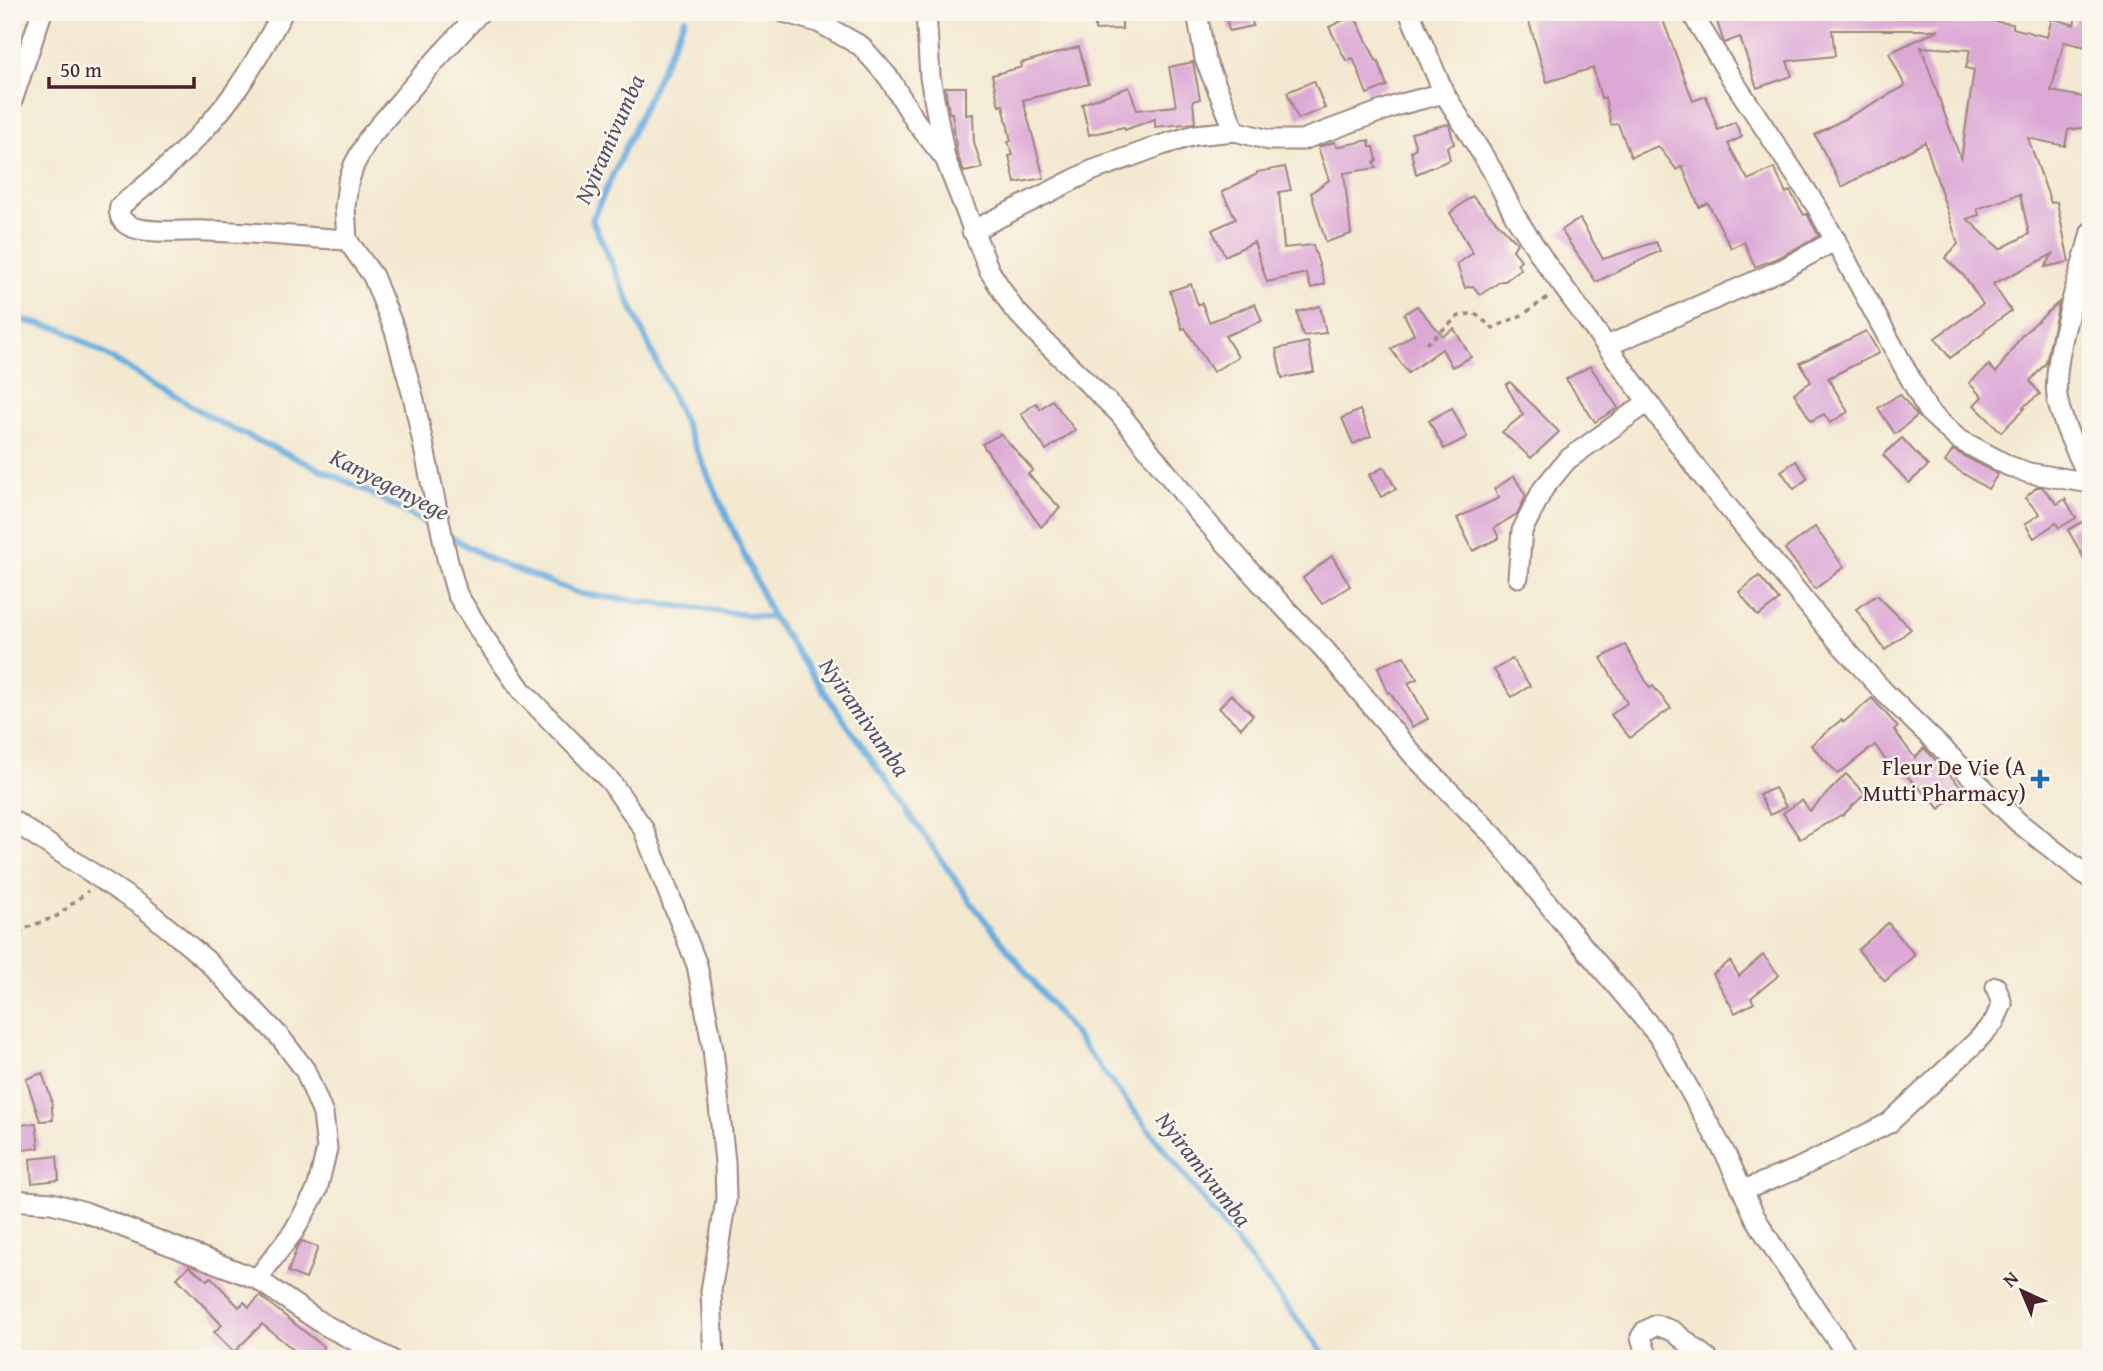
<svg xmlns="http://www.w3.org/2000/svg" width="2103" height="1371" font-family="'Gentium Book Plus',serif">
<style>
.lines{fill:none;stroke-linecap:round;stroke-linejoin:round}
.stream{stroke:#6baddf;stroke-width:6}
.building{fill:#dca8d6;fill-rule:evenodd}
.minor-casing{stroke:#9e847e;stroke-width:23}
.path{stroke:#9e847e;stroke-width:3.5;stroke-dasharray:5 5;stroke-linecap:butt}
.minor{stroke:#fff;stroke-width:19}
.poi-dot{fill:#1f6fb2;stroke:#fbf7ec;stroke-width:2.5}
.labels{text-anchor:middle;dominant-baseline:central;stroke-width:5;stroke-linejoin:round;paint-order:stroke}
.poi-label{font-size:23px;fill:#4a1f2b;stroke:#fbf7ec;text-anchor:end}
.water-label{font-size:24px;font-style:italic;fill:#56516a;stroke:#fbf7ec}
</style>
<rect width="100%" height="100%" fill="#fbf7ec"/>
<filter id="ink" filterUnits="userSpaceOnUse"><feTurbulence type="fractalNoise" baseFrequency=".0143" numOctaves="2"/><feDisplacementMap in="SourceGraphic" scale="14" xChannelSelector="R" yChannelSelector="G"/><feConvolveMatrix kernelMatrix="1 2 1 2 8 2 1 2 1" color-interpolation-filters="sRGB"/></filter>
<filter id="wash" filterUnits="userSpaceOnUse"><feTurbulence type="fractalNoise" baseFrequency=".00686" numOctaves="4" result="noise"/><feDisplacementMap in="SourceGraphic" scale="28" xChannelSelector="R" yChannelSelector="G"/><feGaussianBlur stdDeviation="1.57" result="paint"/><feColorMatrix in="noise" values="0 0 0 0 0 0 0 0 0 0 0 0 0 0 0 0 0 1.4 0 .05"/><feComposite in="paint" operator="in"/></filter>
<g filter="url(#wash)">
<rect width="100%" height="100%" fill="#f3e8d0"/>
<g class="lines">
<g class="stream">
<path d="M685,18l-93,202 181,398 197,283 358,458"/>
<path d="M12,318l50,11 160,95 141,65 75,41"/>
<path d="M447,535l47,26 87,33 192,24"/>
</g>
</g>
<g id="blocks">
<g class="building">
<path d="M1095,12h27v17l-27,1z"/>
<path d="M1225,12h26l2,14 -24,5z"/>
<path d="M1526,12h134l33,89 13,-5 12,34 17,-8 7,15 -14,7 20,36 26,-12 12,25 4,-2 14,24 3,-1 12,22 -37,20 -27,11 -11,-25 -13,6 -23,-45 -9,4 -17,-41 -5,4 -19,-24 -27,11 -13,-33 -7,1 -6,-28 -4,1 -8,-30 -46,14z"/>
<path d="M1714,12h256l-1,6 44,6v4l34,9 5,-19 22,7 3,-13h14v36l-27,-6 -13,49 32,6 5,30 -20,3 -3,16 -37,-8 23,65 6,-1 12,60 -24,5 8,-13 -60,30 18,27 -27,19 1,2 -35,26 -15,-20 48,-34 -19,-28 -19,-18 13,-14 -33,-102 -83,45 -27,-52 90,-49 -16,-33 50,-23h-107l3,26 -48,5 5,15 -35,12 -17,-51 -16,6zM1921,47l49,3 -4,18 8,2 -13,90zM2020,194l9,40 -29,15 -33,-30 12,-4 -2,-6z"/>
<path d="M1354,15l23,47 1,-1 9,25 -20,8 -14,-36 -7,3 -17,-34z"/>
<path d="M1079,47l10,37 -66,16 21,78 -29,5 -6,-27 4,-1 -5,-13 3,-1 -8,-36 -4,1 -7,-31 30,-8 -1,-4z"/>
<path d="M1193,62l7,37 -7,2 2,22 -40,4v-8l-30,11 -1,-3 -35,8 -7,-31 47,-17 8,23 39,-4 -7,-39z"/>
<path d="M1314,81l11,27 -27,11 -11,-27z"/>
<path d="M945,87h21v28l7,-1 1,28 8,26 -18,4 -7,-17 -5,-42h-3z"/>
<path d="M1449,124l5,20 -7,3 3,13 -34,14 -5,-23 5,-3 -5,-15z"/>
<path d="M1369,140l1,7h4l3,14 -3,1 2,6 -32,5 7,61 -25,8 -15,-49 18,-13 -11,-33 17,-5 1,5z"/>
<path d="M1285,167l6,23 -12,2 5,56 29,-3 12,39 -14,4 -5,-15 -39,9 -13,-40 -29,14 -13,-26 24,-11 -14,-27 35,-18v-2z"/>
<path d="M1472,196l45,47 -4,7 8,10 -4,4 4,5 -16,12h-4l-21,14 -7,-9 -8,2 -8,-24 16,-11 -23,-40z"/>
<path d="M1580,219l23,40 53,-17 4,9 -64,31 -35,-52z"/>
<path d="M1191,284l7,21 4,-2 7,19 46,-18 7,17 -37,15 13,21 -25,15 -28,-44 -3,1 -12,-38z"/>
<path d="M2059,302l-13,61 -16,18 10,13 -17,13 2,1 -24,24 -27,-27 8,-8 -13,-14 20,-18 7,8 26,-38z"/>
<path d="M1320,306l6,27 -23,3 -6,-24z"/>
<path d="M1417,306l26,30 11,-7 17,28 -19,10 -10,-18 -34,24 -17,-24 23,-15 -10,-20z"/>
<path d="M1866,331l13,22 -51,25 20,34 -18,11 -6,-9 -13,7 -17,-28 17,-11 -11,-19z"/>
<path d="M1308,342l6,30 -32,6 -6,-29z"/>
<path d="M1590,366l28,42 -23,14 -29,-43z"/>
<path d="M1510,382l49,50 -28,26 -29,-26 21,-17 -17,-30z"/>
<path d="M1900,394l17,22 -22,18 -17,-26z"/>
<path d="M1052,400l23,30 -29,20 -25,-36 15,-11 4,6z"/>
<path d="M1452,408l15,29 -23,12 -15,-28z"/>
<path d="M1360,410l11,26 -18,8 -11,-26z"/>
<path d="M1001,434l32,36 -5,4 32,34 -19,19 -59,-83z"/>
<path d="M1902,438l26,28 -19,17 -26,-28z"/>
<path d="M1953,450l45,24 -10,15 -43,-27z"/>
<path d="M1796,461l12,17 -14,11 -13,-18z"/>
<path d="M1384,467l12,22 -15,8 -12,-22z"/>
<path d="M1514,476l12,20 -9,18 -23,14 5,10 -26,13 -16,-33 42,-20 -5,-9z"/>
<path d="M2037,487h5l15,17 8,-5 11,19 -17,10 -3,-5 -22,15 -9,-14 15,-10 -15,-16z"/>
<path d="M2091,517v54l-23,-41z"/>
<path d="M1815,527l29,40 -29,22 -30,-40z"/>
<path d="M1332,556l18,30 -28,18 -19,-26z"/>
<path d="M1759,576l20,24 -21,16 -19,-24z"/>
<path d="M1877,595l34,34 -26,21 -29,-41z"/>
<path d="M1625,645l25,43 3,-2 18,22 -41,30 -19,-23 16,-12 -26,-45z"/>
<path d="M1404,656l13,23 -9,4 20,36 -16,8 -22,-35 -2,1 -10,-26z"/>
<path d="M1512,659l18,27 -18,11 -18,-27z"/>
<path d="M1231,694l22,21 -12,13 -22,-20z"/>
<path d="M1872,698l26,29 -4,3 21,28 9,-10 37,39 -21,22 -45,-45 -4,4 -16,-23 -37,29 -27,-29 30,-25 3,2z"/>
<path d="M1846,774l19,20 -23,22 -1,-1 -41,24 -17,-26 19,-13 8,11z"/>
<path d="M1775,788l11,19 -16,8 -11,-20z"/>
<path d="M1888,923l27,32 -30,26 -27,-31z"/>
<path d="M1763,955l16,20 -28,23 3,5 -19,10 -22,-39 17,-13 9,15z"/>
<path d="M42,1073l9,25 2,22 -13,1 -14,-42z"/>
<path d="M36,1123l3,25 -24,3 -3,-25z"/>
<path d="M57,1156l2,24 -27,3 -2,-24z"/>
<path d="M302,1241l16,6 -12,32 -18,-7 9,-24z"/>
<path d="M189,1266l18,14 4,-3 28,30 5,-5 5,5 11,-11 64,51 -10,12h-9l-43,-35 -28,28 -20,-20 8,-7 -45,-47z"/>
</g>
</g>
</g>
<g filter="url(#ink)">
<use href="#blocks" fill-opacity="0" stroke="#9e847e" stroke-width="2"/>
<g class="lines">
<defs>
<g id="minor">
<path d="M283,12c-15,27 -30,55 -48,80 -32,44 -72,81 -115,114 -2,10 2,17 12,21 19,7 53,3 75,4 46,1 93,6 140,9"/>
<path d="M480,12l-54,59 -58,68 -14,26 -6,18 -3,24 2,33 26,36 22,55 19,69 33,158 10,36 26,42 39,55 89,91 32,46 54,137 16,84 12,113 1,38 -15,91 3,68"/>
<path d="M783,12l35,10 43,24 28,32 27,44 28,35"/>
<path d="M926,12l4,65 15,81 44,112 24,38 32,34 75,72 78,98 62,70 64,67 90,107 80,80 67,84 100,119 66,118 28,60 23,38 72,104"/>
<path d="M1197,12l8,47 30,72"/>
<path d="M1409,12l35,81 48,77 23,46 30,46 155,211 136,166 50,55 133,129 72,56"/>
<path d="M1691,12l41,67 85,128 111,204 30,28 51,27 20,7 62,10"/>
<path d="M12,101l30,-89"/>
<path d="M972,231l119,-60 71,-26 33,-10 40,-4 34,9h33l96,-35 46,-12"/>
<path d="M2091,232c-10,41 -42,132 -33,170 6,27 21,54 33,80"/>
<path d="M1607,346l176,-77 53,-29"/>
<path d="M1518,577l4,-46 21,-42 24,-29 81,-58"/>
<path d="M12,820l131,87 63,53 74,77 25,33 18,44 4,35 -10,41 -23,41 -37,48"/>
<path d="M1744,1190l53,-21 92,-46 86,-80 19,-21 8,-18 -6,-17"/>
<path d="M12,1200l40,3 33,9 172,67 66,45 67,35"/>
<path d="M1648,1359l-7,-22 4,-6 11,-6 17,6 35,28"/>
</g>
</defs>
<use href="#minor" class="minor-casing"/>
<g class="path">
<path d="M1426,344l33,-28 15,-3 19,15 31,-14 24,-17"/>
<path d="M12,941l12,-12 33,-13 31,-25"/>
</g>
<use href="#minor" class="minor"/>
</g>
</g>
<path class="poi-dot" d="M2036.5 768.5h7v7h7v7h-7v7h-7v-7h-7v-7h7z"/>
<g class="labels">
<g class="poi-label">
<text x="2026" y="766">Fleur De Vie (A<tspan x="2026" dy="26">Mutti Pharmacy)</tspan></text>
</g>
<g class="water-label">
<text transform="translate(609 139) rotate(-66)">Nyiramivumba</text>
<text transform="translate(390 484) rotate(27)">Kanyegenyege</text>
<text transform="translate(865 717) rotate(55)">Nyiramivumba</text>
<text transform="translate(1204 1169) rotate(52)">Nyiramivumba</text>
</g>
</g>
<rect width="2103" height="1371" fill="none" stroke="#fbf7ec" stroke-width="42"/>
<g transform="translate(2022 1291) rotate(316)" stroke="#fbf7ec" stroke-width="5" paint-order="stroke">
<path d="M0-5L12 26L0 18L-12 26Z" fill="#4a1f2b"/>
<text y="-10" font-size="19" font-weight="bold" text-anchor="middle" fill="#4a1f2b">N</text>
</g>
<path d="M49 77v10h145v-10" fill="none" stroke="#4a1f2b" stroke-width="3.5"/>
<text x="60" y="77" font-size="21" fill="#4a1f2b" stroke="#fbf7ec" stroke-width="5" paint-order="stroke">50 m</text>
</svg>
